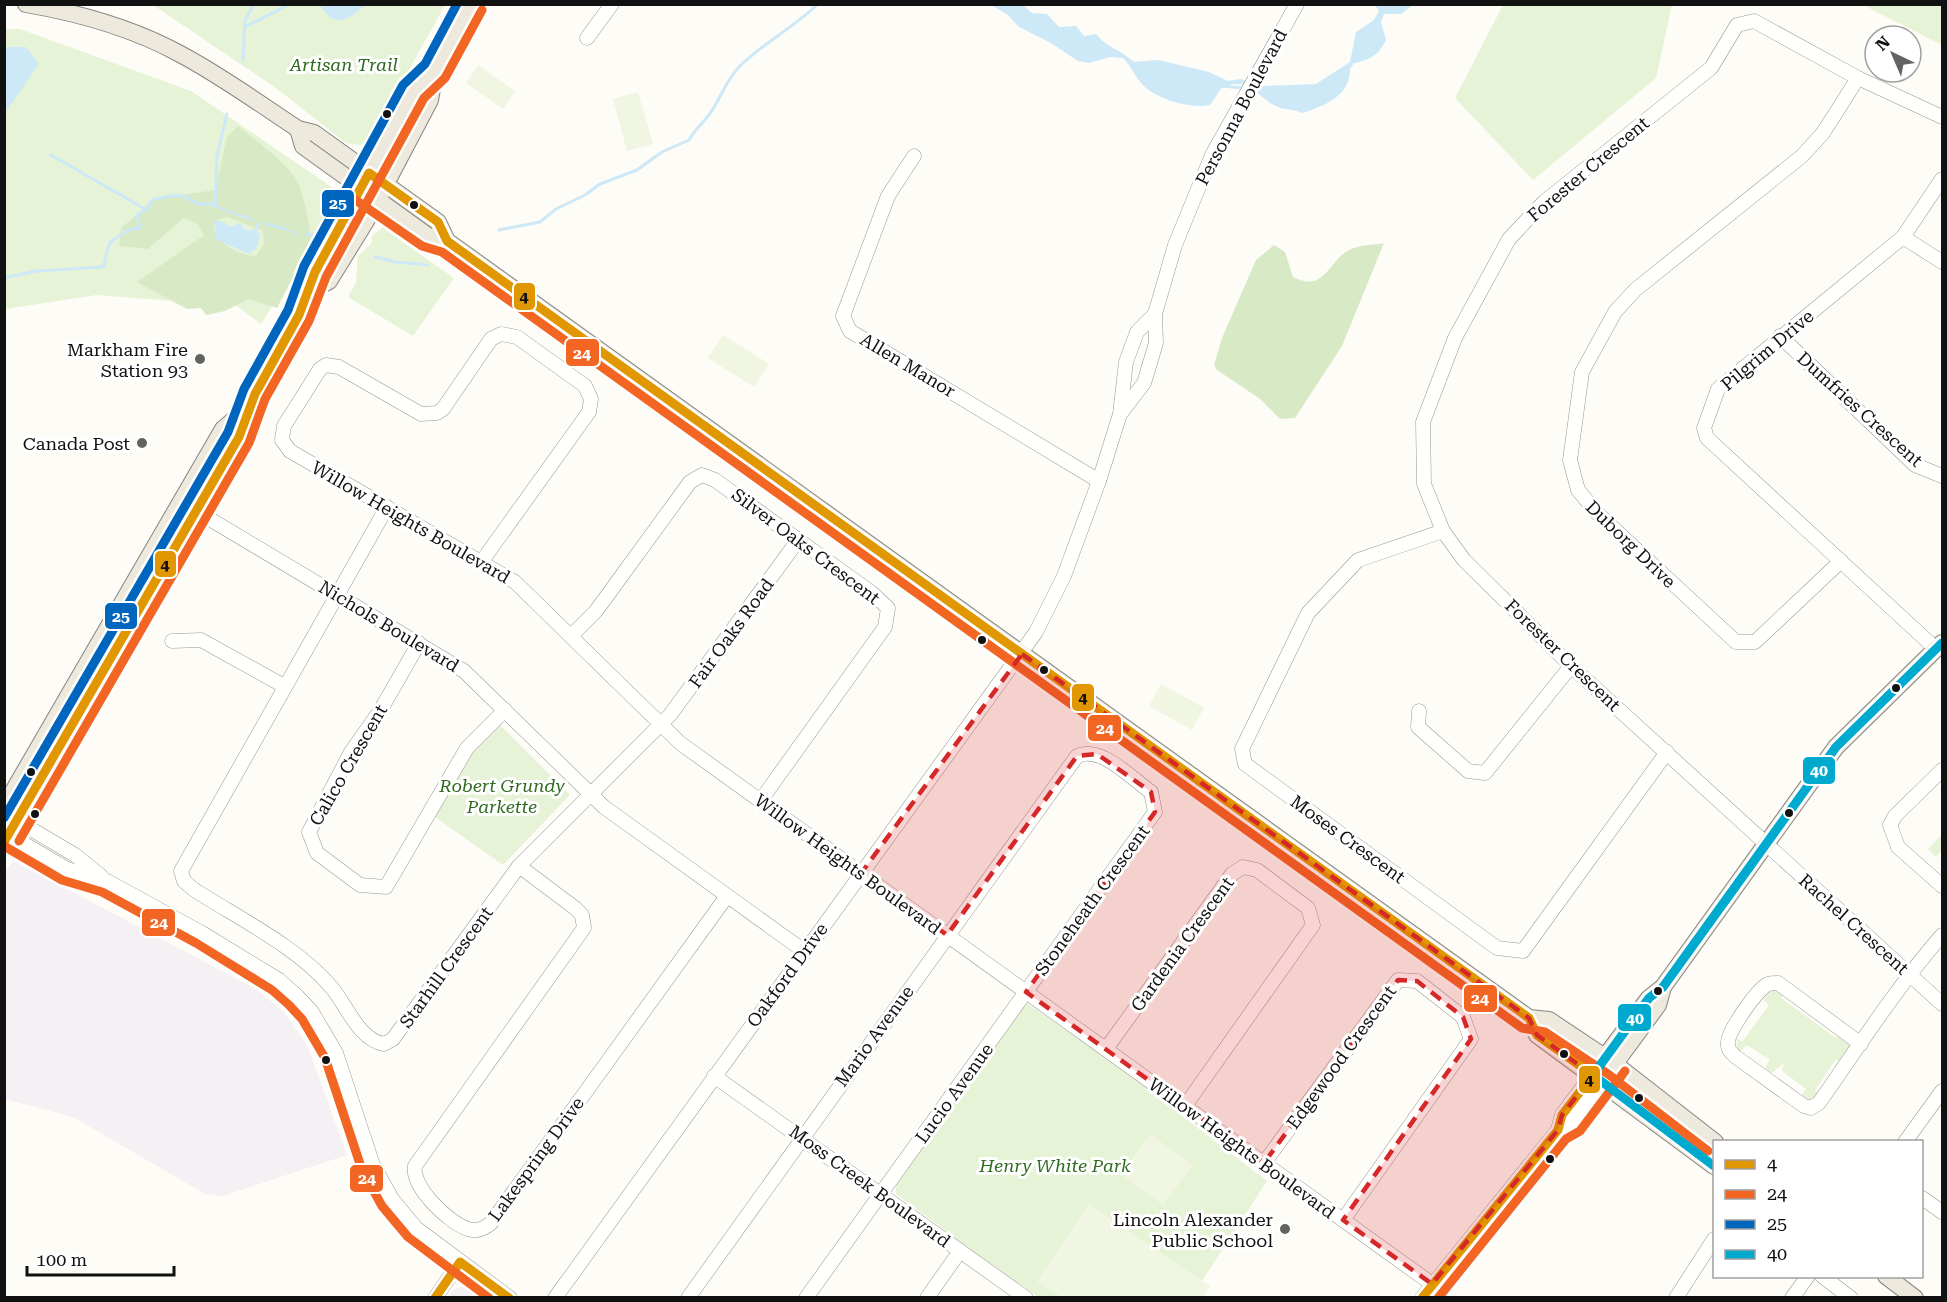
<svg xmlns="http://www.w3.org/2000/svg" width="1947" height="1302" font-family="'Roboto Serif',serif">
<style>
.industrial{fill:#f5f0f3}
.green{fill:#e7f3d7}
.forest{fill:#d8eac5;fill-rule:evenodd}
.pitch{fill:#f0f6e1}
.water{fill:#cde8f7}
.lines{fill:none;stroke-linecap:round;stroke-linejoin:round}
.stream{stroke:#cde8f7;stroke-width:3}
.minor-casing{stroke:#979795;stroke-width:15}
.major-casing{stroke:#858482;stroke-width:18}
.minor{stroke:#fffffe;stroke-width:14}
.major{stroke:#ede9dc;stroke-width:16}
.bus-1-casing{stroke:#fff;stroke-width:14}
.bus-2-casing{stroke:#fff;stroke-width:14}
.bus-3-casing{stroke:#fff;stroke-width:14}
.bus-4-casing{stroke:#fff;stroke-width:14}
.bus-1{stroke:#e09702;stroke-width:9}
.bus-2{stroke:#f26522;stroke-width:9}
.bus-3{stroke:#0065bd;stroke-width:9}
.bus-4{stroke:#00a9ce;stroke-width:9}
.marked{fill:#d62828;fill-opacity:0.2;stroke:#d62828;stroke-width:4.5;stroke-dasharray:12 8;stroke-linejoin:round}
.bus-dot{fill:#111;stroke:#fff;stroke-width:2}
.poi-dot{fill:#646362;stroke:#fff;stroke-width:2}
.labels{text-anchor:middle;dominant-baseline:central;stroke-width:6;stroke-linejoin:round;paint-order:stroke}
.park-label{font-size:18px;font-style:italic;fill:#2f6b1f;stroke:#fff}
.street-label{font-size:18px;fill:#111;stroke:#fff}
.poi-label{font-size:18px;fill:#111;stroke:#fff;text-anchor:end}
.line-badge{stroke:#fff;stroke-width:2}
.badge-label{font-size:16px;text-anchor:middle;font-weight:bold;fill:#fff}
.pale-badge-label{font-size:16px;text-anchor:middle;font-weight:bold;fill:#111}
</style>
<rect width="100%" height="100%" fill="#fdfcf7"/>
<g class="industrial">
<path d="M14,861l242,128 28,23 23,33 40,110 -124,41 -18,-2 -132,-77 -68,-18 -1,-227z"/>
<path d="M466,1285l11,2 15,10h-45l6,-7z"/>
</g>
<g class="green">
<path d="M153,5h292l-76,137 -10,3 -13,-2 -70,-55z"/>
<path d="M1503,5h169l-16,73 -123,102 -78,-82z"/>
<path d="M1863,5h79v40z"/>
<path d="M4,29h16l171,62 151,103 -81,130 -24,-18 -140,-11 -92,14z"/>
<path d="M386,225l1,6 67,47 -41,58 -65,-39 8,-14 2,-27 14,-13v-7z"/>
<path d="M499,724l71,71 -67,70 -68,-48 35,-62z"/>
<path d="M1942,834v16l-6,7 -8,-8z"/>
<path d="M1779,989l7,3 -5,6 55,40 5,-6 15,13 -13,19 -7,-5 -21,31 7,6 -13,4 -8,-4 5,-7 -24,-18 2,-8 -12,10 -7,-5 5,-8 -23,-15 -6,6 -4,-4v-8l5,3 27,-37 -6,-5 6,-8z"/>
<path d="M1028,1004l59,40 4,-1 25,17v5l151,116 -76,117 -153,-1 -58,-41h-5l-25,-17 -1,-6 -53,-39v-11l127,-177z"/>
</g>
<g class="forest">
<path d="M238,126c17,14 53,39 61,59 8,21 10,44 14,65l-13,14 -23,44 -28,-9 -24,12 -19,4 -5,-7 -14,1 -50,-27 67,-47 -7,-11 -13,-6 -36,31 -29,-3 2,-18 33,-29 61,-9 12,-53zM227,217l36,14 1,13 -8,12c-16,0 -38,-12 -43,-29l3,-6z"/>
<path d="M1384,243l-42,103 -47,72 -15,1 -20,-20 -43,-29 -3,-5 8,-27 34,-78 18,-15 11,7 8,25c33,17 35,-18 58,-28 9,-4 23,-4 33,-6z"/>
</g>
<g class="pitch">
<path d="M478,65l37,26 -12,18 -37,-26z"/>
<path d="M638,92l15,52 -26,7 -14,-52z"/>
<path d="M723,335l46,29 -15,23 -46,-29z"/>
<path d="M1161,684l43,24 -12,22 -43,-24z"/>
<path d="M1150,1134l43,31 -30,40 -42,-31z"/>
<path d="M1089,1204l121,82 -7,11h-142l-24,-16z"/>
</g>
<g class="water">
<path d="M320,5h45c-17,15 -29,25 -45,0z"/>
<path d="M991,5h32l9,8 15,1 12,13 17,-1 8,10 12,-2c11,14 24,15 38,28l24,-2 51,12 19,9 12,-2 23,7 53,-2 34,-22 6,-30 18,-12 5,-9 -4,-6h38l-12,9h-17l-3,8 5,18c-8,15 -15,20 -32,23l-4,6c1,26 -25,37 -48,44 -7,-4 -16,-3 -24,-6 -21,-9 -28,-31 -56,-20l-12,18c-19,4 -54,-6 -67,-20 -8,-8 -12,-19 -20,-27l-13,-1 -21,6 -11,-2 -27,-18 -32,-16 -11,-12z"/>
<path d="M5,47h21l13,17 -34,49z"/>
<path d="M211,202l17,9 19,5 10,6 21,3 24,10 13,-3 -1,4c-16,1 -26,-6 -41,-9 -23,-6 -44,-14 -67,-23z"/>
<path d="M214,220l10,2 5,5 11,-4 5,7h11l4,6 -4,13 -7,5 -33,-15z"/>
</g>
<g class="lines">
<g class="stream">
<path d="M245,27l45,-23"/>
<path d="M243,60l2,-40 7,-12 -3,-4"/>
<path d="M1221,86l23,2"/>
<path d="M51,155l94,54"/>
<path d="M215,206l2,-50 10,-42"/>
<path d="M256,230l2,-5"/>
<path d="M499,230l41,-8 16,-13 29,-14 15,-11 37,-14 25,-18 27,-12c6,-11 13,-16 20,-25 11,-15 17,-35 30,-48 24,-24 54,-39 79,-63"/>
<path d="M375,257l21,5 32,3"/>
<path d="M4,278l32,-7 67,-4c4,-7 2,-17 8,-25 5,-6 11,-6 17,-12l12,-2 -3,-13 10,-6 5,-9c9,-2 20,-6 30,-4 9,2 14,10 24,8"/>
</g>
<defs>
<g id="minor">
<path d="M587,38l25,-34"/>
<path d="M1942,117l-84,-39 -104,-57 -17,4 -26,43 -167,134 -35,37 -54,99 -32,84 1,62 19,47 21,29 107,106 371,338"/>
<path d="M914,156l-26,40 -45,120 7,15 249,150"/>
<path d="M1903,237l39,25"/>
<path d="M1780,336l135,129 27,11"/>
<path d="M1121,413l23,-30 12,-40 -1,-29 20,-69 37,-90 85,-151"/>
<path d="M188,506l276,165 140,136 200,144"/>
<path d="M387,507l-206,364 3,10 9,8c45,29 105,58 139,99 14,17 28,53 52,56l9,-5 126,-173 151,-151 129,-176"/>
<path d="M1443,531l-85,29 -50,53 -66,136 3,15 252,184 26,3 144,-199"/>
<path d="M482,561l107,-149 2,-13 -6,-13 -68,-49 -16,-3 -10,5 -48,70 -6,4 -16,1 -82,-47 -13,-2 -6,4 -36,57 -2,14 8,11 225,131 165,161 752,541"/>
<path d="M1841,561l-86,81h-19l-139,-129 -19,-23 -8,-30 12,-88 33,-60 20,-22 167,-134 21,-23 35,-55"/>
<path d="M571,636l25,-25 94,-129 12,-7 13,5 157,113 16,15 -3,19 -124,173"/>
<path d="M172,641l29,-1 83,46"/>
<path d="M419,643l-39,68 -29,41 -42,80 8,21 43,32 26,2 81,-139 38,-38"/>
<path d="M1936,649l-229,-211 -3,-10 14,-39 185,-152 39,-58"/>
<path d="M1419,711l-1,16 50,44 17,2 86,-107"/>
<path d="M1942,770l-47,46 -5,9 8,22 44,39"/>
<path d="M4,813l71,42 26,21"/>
<path d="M4,832l63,37 40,12 95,52 77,47 18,16 15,16 24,41 37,112 19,34 24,29 94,70"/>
<path d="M519,866l56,42 7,7 2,13 -169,238c-4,21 34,57 53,63 9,3 16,0 23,-6l236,-327"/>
<path d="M1861,1044l-83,-61c-3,0 -7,0 -10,1 -10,4 -40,47 -40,58 -1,8 3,10 8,15l68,49 7,2 8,-5c40,-57 78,-116 123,-168"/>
<path d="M1106,1049l126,-175 11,-7 14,3 51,38 5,17 -128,181"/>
<path d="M714,1076l312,222"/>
<path d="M1558,1130l4,-15 43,-58"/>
<path d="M1905,1142l37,-51"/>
<path d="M1264,1163l134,-183 19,1 46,36 8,22 -128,181"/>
<path d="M1922,1198l20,14"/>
<path d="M1822,1276l29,22"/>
<path d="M435,1298l25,-36"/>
<path d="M555,1298l481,-666 28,-56 35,-95 21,-67 6,-52 11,-30 18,-18"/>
<path d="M688,1298l389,-542c24,-11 54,22 74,36l4,20 -349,486"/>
<path d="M927,1298l33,-47"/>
<path d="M1422,1298l136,-168 13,-7 32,-42"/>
<path d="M1676,1298l38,-59"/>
<path d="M1792,1298l16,-22"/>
</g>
<g id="major">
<path d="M26,4c53,9 109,25 156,51 41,22 78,49 116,74l16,4 124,89 9,19"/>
<path d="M298,129l5,17 125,90 19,5 1082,777 20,2 66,44 100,78"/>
<path d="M310,291l19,-10 40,-65 61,-116 5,-29"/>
<path d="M4,807l219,-378 22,-19"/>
<path d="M4,843l235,-406c14,-61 61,-103 76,-165l99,-181 21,-20 36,-67"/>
<path d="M1529,1018l8,17 177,131"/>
<path d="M1605,1057l44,-59 14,-11 173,-240 106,-104"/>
<path d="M1608,1073l50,-68 5,-18"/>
<path d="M1886,1276l29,22"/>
</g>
</defs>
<use href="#minor" class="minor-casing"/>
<use href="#major" class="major-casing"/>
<use href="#minor" class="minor"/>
<use href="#major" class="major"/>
<defs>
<g id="bus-1">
<path d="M4,842l235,-405 16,-43 44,-79 16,-43 54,-99 69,49 9,19 1082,777 8,17 56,40 -31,40 -4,15 -136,168"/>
<path d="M435,1298l25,-36 49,36"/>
</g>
<g id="bus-2">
<path d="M354,199l68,47 20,6 1080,776 23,4 63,42 100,77"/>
<path d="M19,841l230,-398 16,-44 44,-78 17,-44 98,-179 21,-20 37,-68"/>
<path d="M4,846l58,34 40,12 94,51 76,47 17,15 13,14 23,39 37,112 20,36 26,31 81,61"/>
<path d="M1438,1298l128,-159 14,-8 45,-60"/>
</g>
<path id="bus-3" d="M4,818l224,-386 16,-43 44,-79 16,-44 99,-181 22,-21 32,-60"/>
<path id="bus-4" d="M1714,1166l-121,-91 56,-77 14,-11 173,-240 106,-104"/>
</defs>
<use href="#bus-1" class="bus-1-casing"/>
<use href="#bus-2" class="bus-2-casing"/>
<use href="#bus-3" class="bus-3-casing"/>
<use href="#bus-4" class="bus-4-casing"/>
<use href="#bus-1" class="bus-1"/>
<use href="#bus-2" class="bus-2"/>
<use href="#bus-3" class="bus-3"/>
<use href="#bus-4" class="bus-4"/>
</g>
<path class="marked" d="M1022,654l507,364 8,17 56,40 -31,40 -4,15 -126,154 -89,-64 128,-181 -8,-22 -46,-36 -19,-1 -134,183 -238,-171 129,-180 -4,-20 -54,-38 -20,2 -130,179 -85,-63z"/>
<g class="bus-dot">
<circle cx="387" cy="114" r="5"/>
<circle cx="414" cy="205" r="5"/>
<circle cx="982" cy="640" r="5"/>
<circle cx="1044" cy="670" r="5"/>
<circle cx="1896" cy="688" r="5"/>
<circle cx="31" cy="772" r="5"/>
<circle cx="1789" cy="813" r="5"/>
<circle cx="35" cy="814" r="5"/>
<circle cx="1658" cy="991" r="5"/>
<circle cx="1564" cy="1054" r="5"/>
<circle cx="326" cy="1060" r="5"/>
<circle cx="1639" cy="1098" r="5"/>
<circle cx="1550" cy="1159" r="5"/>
</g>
<g class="poi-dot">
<circle cx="200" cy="359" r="6"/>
<circle cx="142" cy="443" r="6"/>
<circle cx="1285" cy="1229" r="6"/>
</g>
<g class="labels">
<g class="park-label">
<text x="344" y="64">Artisan Trail</text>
<text x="502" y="785">Robert Grundy<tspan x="502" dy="21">Parkette</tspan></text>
<text x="1055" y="1165">Henry White Park</text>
</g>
<g class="street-label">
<text transform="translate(1241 107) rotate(-62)">Personna Boulevard</text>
<text transform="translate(1588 169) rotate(-40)">Forester Crescent</text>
<text transform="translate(1767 350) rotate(-40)">Pilgrim Drive</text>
<text transform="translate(908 365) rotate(31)">Allen Manor</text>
<text transform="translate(1860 409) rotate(42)">Dumfries Crescent</text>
<text transform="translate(411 522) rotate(30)">Willow Heights Boulevard</text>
<text transform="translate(1631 544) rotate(44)">Duborg Drive</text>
<text transform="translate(806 546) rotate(37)">Silver Oaks Crescent</text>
<text transform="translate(389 626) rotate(31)">Nichols Boulevard</text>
<text transform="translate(731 633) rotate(-54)">Fair Oaks Road</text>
<text transform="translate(1563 655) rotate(44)">Forester Crescent</text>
<text transform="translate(348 765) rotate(-60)">Calico Crescent</text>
<text transform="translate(1348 839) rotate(36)">Moses Crescent</text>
<text transform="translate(848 864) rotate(36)">Willow Heights Boulevard</text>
<text transform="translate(1092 900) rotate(-54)">Stoneheath Crescent</text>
<text transform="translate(1854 924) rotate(42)">Rachel Crescent</text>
<text transform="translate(1182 944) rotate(-54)">Gardenia Crescent</text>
<text transform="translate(446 967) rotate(-54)">Starhill Crescent</text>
<text transform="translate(787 975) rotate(-54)">Oakford Drive</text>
<text transform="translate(874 1036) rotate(-54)">Mario Avenue</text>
<text transform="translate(1341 1057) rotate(-54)">Edgewood Crescent</text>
<text transform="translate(954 1093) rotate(-54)">Lucio Avenue</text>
<text transform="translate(1242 1148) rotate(36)">Willow Heights Boulevard</text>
<text transform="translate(536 1159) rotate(-54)">Lakespring Drive</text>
<text transform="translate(870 1186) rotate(36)">Moss Creek Boulevard</text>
</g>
<g class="poi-label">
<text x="188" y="349">Markham Fire<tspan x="188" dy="21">Station 93</tspan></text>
<text x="130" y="443">Canada Post</text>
<text x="1273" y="1219">Lincoln Alexander<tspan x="1273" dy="21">Public School</tspan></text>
</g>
</g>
<g class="line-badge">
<rect x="321" y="189" width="34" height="29" rx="6" fill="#0065bd"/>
<rect x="513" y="282" width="23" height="29" rx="6" fill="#e09702"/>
<rect x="565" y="338" width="35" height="29" rx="6" fill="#f26522"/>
<rect x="154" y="550" width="23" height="28" rx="6" fill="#e09702"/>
<rect x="104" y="602" width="34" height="28" rx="6" fill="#0065bd"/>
<rect x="1071" y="683" width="24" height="29" rx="6" fill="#e09702"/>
<rect x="1087" y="714" width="35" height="28" rx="6" fill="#f26522"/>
<rect x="1802" y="756" width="34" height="29" rx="6" fill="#00a9ce"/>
<rect x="141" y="908" width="35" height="29" rx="6" fill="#f26522"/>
<rect x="1463" y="984" width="35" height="29" rx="6" fill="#f26522"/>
<rect x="1617" y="1003" width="35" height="29" rx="6" fill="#00a9ce"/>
<rect x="1578" y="1065" width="23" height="29" rx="6" fill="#e09702"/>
<rect x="349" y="1164" width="35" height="29" rx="6" fill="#f26522"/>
</g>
<g class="badge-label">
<text x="338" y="209">25</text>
<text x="582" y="359">24</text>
<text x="121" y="622">25</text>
<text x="1105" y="734">24</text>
<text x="1819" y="776">40</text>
<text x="159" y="928">24</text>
<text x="1480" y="1004">24</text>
<text x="1635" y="1024">40</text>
<text x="367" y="1184">24</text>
</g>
<g class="pale-badge-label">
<text x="524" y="302">4</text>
<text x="165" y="570">4</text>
<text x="1083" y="703">4</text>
<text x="1589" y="1085">4</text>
</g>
<rect width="1947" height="1302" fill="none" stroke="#111111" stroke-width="12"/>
<rect x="1713" y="1140" width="210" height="138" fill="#ffffff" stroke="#a0a0a0" stroke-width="1.5"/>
<rect x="1725" y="1160" width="30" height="9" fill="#e09702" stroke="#a0a0a0" stroke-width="1.5"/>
<text x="1767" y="1170" font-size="18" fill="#111111">4</text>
<rect x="1725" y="1190" width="30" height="9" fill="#f26522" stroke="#a0a0a0" stroke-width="1.5"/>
<text x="1767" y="1200" font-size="18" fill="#111111">24</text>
<rect x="1725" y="1220" width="30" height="9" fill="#0065bd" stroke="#a0a0a0" stroke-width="1.5"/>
<text x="1767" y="1230" font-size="18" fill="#111111">25</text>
<rect x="1725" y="1250" width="30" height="9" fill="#00a9ce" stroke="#a0a0a0" stroke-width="1.5"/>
<text x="1767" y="1260" font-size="18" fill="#111111">40</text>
<g transform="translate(1893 54) rotate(316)"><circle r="28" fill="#ffffff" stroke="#a0a0a0" stroke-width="1.5"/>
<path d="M0-4.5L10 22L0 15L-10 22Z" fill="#646362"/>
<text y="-9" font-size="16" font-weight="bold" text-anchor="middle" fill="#111111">N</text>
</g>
<path d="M27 1266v9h147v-9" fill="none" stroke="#111111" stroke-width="3"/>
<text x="36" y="1266" font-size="18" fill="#111111" stroke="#ffffff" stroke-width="4.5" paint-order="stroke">100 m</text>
</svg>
